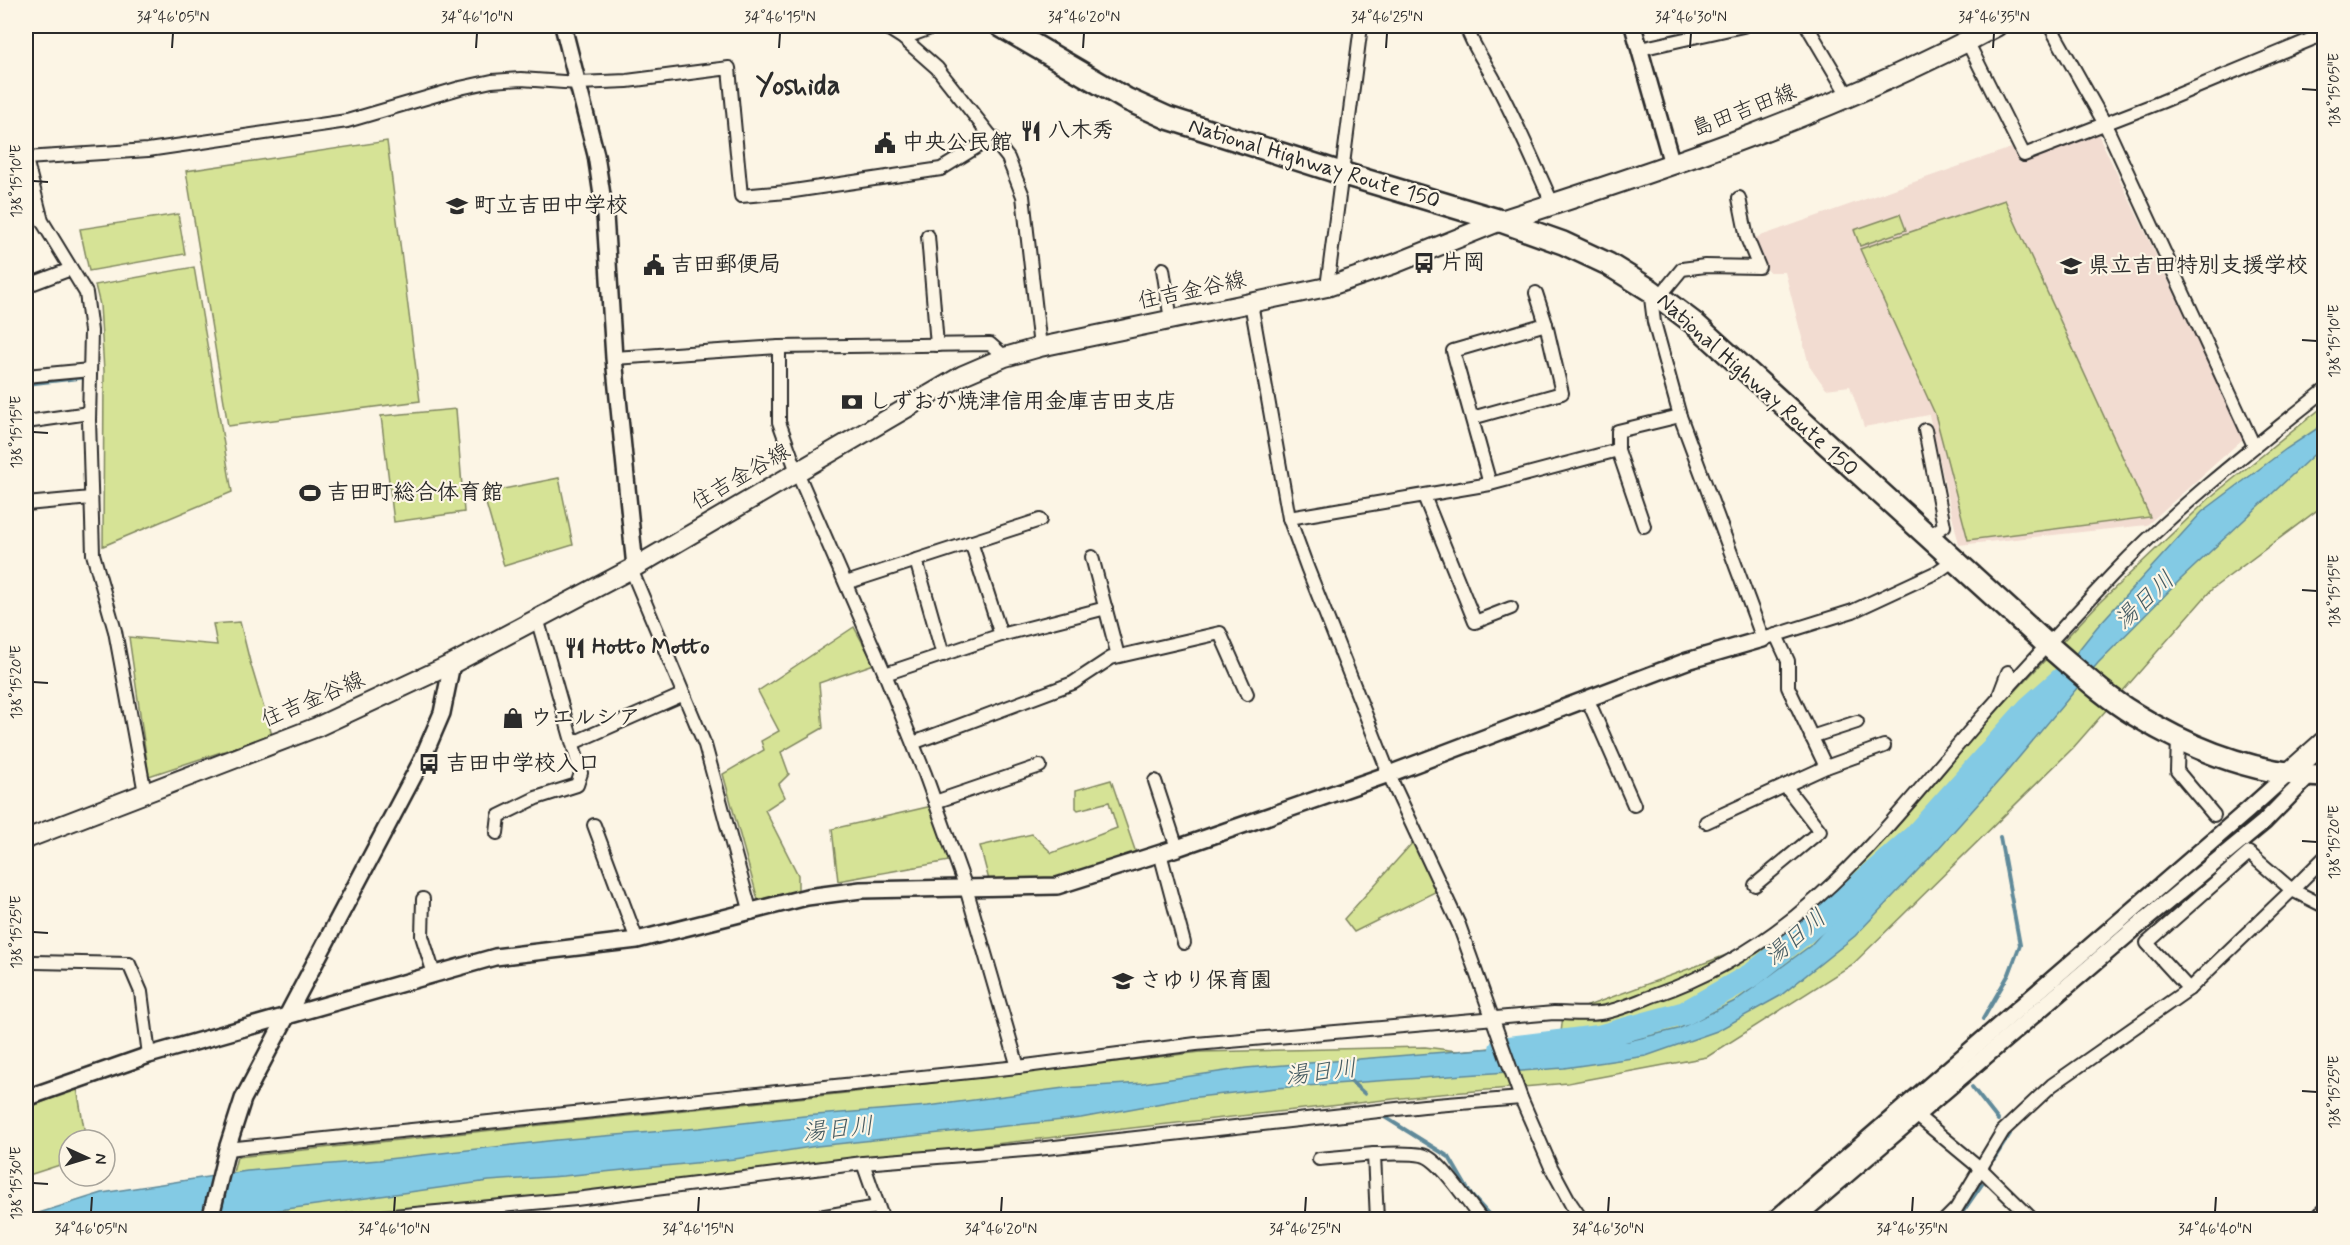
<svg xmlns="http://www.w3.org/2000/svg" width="2350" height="1245" font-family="Mynerve,'Klee One',sans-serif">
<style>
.built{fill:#f2dcd1}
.green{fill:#d6e396;stroke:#808760;stroke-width:1.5}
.water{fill:#83cae4;stroke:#608a9a;stroke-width:1.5}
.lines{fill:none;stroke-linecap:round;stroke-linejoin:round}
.stream{stroke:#608a9a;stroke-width:4}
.river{stroke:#83cae4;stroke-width:24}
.minor-casing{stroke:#2b2b2b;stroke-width:16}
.tertiary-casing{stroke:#2b2b2b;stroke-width:20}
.secondary-casing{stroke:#2b2b2b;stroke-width:22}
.primary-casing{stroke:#2b2b2b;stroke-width:24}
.trunk-casing{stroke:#2b2b2b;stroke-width:26}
.minor{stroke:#fcf5e5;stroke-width:12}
.tertiary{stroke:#fcf5e5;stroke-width:15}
.secondary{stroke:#fcf5e5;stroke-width:18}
.primary{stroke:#fcf5e5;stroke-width:20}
.trunk{stroke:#fcf5e5;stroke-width:21}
.ticks{fill:none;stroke:#2b2b2b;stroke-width:2}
.labels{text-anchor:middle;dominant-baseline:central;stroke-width:4.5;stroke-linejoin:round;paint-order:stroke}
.street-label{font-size:22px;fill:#2b2b2b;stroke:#fcf5e5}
.poi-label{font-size:22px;font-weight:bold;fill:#2b2b2b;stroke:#fcf5e5;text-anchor:start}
.water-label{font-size:24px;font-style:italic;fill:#455b62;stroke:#fcf5e5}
.district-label{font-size:28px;font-weight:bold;fill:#2b2b2b;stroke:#fcf5e5}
.neatline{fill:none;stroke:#2b2b2b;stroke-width:2}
.ticks-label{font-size:15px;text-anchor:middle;fill:#2b2b2b}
</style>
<rect width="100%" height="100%" fill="#fcf5e5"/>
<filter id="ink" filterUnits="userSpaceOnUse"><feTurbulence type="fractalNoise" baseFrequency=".0167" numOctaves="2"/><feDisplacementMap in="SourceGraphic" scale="12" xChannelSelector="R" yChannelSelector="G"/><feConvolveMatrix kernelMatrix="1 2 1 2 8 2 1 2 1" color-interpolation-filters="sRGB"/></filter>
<g filter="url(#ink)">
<path class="built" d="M2098,134l146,304 -97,87 -188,20 -30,-130 -65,12 -14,-41 -24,3 -17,-24 -24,-93h-16l-17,-33 259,-91 9,15z"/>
<g class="green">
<path d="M387,141l33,260 -192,25 -42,-255z"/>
<path d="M2005,200l145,317 -182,23 -33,-126 -75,-165z"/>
<path d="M178,214l7,40 -96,17 -9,-42z"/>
<path d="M1900,214l6,16 -46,16 -6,-16z"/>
<path d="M194,267l38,225 -129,54 1,-175 -4,-66 -5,-20z"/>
<path d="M2324,406v99l-112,84 -139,159 -220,216 -146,93 -139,26 -139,12 -297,33 -280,33 -276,38 -261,20 -94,1 16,-63 609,-64 355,-41 224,-5 32,4 103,-9 3,-27 174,-64 103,-75 261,-275 112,-106z"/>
<path d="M456,409l8,103 -70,10 -13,-106z"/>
<path d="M559,478l14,67 -69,21 -21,-73z"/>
<path d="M240,622l10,40 22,73 -123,41 -20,-139 88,8 -4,-21z"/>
<path d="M854,627l20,37 -55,19 4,45 -42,24 8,22 -10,10 6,13 -20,13 33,65v15l-38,17 -37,-133 41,-24 -3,-9 18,-10 -21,-40z"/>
<path d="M1111,780l25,73 -84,27 -62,4 -10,-38 52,-12 20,19 65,-25 -8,-26 -31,8 -2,-2v-18z"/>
<path d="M932,806l17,55 -111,20 -6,-52z"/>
<path d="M1414,841l23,50 -83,41 -10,-13z"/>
<path d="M77,1088l9,52h-17v22l-43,14v-67z"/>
</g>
<path class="water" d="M2324,424v21l-144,135 -82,83 -93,111 -68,76 -82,86 -75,60 -63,35 -71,25 -82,12 -288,20 -87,10 -108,20 -264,28 -82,13 -172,17 -74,5 -275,38 -188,1v-3l76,-24 145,-22 132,-11 178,-20 143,-12 104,-12 124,-10 136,-18 79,-5 103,-15 286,-23 96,-4 50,-12 57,-28 75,-55 41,-46 163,-169 83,-104 105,-115 84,-63z"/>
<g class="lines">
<g class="stream">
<path d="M26,384l61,-7"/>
<path d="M1983,1019l26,-45 11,-29 -20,-108"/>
<path d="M1348,1079l17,15"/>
<path d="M1972,1087l26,33"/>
<path d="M1383,1116l66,41 22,38 23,25"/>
<path d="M1994,1159l16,-25"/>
<path d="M1957,1220l25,-36"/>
</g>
<path class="river" d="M1501,1049l97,-12 87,-24 68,-39 74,-60 88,-78 114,-128 35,-31"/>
<defs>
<g id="minor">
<path d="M884,26l19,12 34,30 71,90 15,38 17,151"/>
<path d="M1466,26c7,22 22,40 32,61 20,38 37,78 55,118"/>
<path d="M1807,26l42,71"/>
<path d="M2050,26l55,98 149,322"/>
<path d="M903,38l33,-12"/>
<path d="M1967,41l57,114 137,-53 163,-68"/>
<path d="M1640,49l103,-23"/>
<path d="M26,158l122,-8 199,-29 113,-33 32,-7 29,-2 57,4 49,-2 102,-13 12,128 46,-4 154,-23 52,-32"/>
<path d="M26,159l16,62 44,72 5,38 -2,89 4,134 22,77 30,162"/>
<path d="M928,236l9,109"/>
<path d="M1163,269l8,51"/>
<path d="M26,286l45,-17"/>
<path d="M1327,287l34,-261"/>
<path d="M1650,290l4,32 26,94 83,223 90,-28 84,-39 17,-12"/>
<path d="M1659,297l23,-28 23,-3 54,1 -12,-29 -8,-40"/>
<path d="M1251,303l38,215 18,49 87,219 65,139 62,173 30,69 20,37 11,16"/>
<path d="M779,347v75l18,50 88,202 40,100 41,114 52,179"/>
<path d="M614,358l165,-11 211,-3 15,13"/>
<path d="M26,376l64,-6"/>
<path d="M1472,418l90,-25 -16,-69 -10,-31"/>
<path d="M26,422l63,-9"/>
<path d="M1925,430l19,96 -16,11"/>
<path d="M1490,484l-37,-133 93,-27"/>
<path d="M1424,496l51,126 36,-14"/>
<path d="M26,504l65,-6"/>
<path d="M1289,518l201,-34 128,-34"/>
<path d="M1644,526l-26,-76v-19l62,-15"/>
<path d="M971,542l30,93"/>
<path d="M1092,557l26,99"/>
<path d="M916,560l27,95"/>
<path d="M631,569l74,176 46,168"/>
<path d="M846,583l194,-63"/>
<path d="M1776,635l12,26v26l38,80 58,-21"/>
<path d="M885,674l116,-39 105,-27"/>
<path d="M2000,693l8,-21"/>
<path d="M1587,698l47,107"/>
<path d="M1811,737l46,-15"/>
<path d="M2178,739l-1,32 37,44"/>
<path d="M573,743l111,-49"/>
<path d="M913,743l160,-60 38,-25 109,-25 27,61"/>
<path d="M1155,781l22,67"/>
<path d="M935,802l105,-36"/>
<path d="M1706,822l120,-55"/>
<path d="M594,825l43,115"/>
<path d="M497,833l2,-17 37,-18 41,-13 4,-12 -44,-155"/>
<path d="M1160,853l24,90"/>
<path d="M1755,885l65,-54 -34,-44"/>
<path d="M423,899l-1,37 12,38"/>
<path d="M35,962l94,2 12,28 8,63"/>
<path d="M2189,989l-42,-46 102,-90 43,37 32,-32"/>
<path d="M1915,1114l65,54 53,52"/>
<path d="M227,1149l791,-82 178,-23 358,-31c15,0 31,2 46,0 19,-2 40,-13 58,-19 146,-51 226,-165 324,-277 43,-49 87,-96 131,-143 65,-68 138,-125 211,-183"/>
<path d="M1319,1159l55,-5"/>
<path d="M863,1163l20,57"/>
<path d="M350,1220l226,-21 287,-36 174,-14 387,-43 97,-8"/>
<path d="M801,1220l77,-13"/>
<path d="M1377,1220l-3,-66c15,0 33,-2 48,1 18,3 47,50 60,65"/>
<path d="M1945,1220l11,-11 47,-78 49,-46 137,-96 103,-99 32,16"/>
</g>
<g id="tertiary">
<path d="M563,26l33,129 9,60 9,143 21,209"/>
<path d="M1633,26l39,138"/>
<path d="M26,1098l123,-43 346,-98 142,-17 170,-43 54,-7 196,-4 120,-38 212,-74 298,-113 76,-22"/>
<path d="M210,1220l17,-71 16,-50 178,-337 21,-49 10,-49"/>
<path d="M1774,1220l474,-410 40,-36"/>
<path d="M1794,1220l339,-290 131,-108 45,-46"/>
<path d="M2318,1220l6,-8"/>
</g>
<path id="secondary" d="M26,839l291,-112 135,-63 183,-97 328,-192 42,-18 35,-10 287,-60 67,-23 107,-43"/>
<g id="primary">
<path d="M1501,221c169,-54 338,-111 495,-195"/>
<path d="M2288,774l36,-32"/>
</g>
<path id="trunk" d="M1001,26l125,73 42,19 173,55 160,48 62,22 45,21 42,26 45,34 356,324c27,23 53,48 83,66 57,35 123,61 190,62"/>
</defs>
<use href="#minor" class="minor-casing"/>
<use href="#tertiary" class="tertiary-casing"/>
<use href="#secondary" class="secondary-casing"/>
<use href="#primary" class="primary-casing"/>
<use href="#trunk" class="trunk-casing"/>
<use href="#minor" class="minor"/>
<use href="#tertiary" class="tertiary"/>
<use href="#secondary" class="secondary"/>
<use href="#primary" class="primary"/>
<use href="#trunk" class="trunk"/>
</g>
</g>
<path class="ticks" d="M172,48l1,-15M476,48l1,-15M779,48l1,-15M1083,48l1,-15M1386,48l1,-15M1690,48l1,-15M1993,48l1,-15M2302,89l15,1M33,181l15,1M2302,340l15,1M33,432l15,1M2302,590l15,1M33,682l15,1M2302,841l15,1M33,932l15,1M2302,1091l15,1M33,1183l15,1M91,1212l1,-15M394,1212l1,-15M698,1212l1,-15M1001,1212l1,-15M1305,1212l1,-15M1608,1212l1,-15M1912,1212l1,-15M2215,1212l1,-15"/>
<defs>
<symbol id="restaurant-bare" viewBox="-9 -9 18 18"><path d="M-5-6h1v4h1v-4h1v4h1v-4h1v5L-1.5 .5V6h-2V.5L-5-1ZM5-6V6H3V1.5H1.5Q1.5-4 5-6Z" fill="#2b2b2b" stroke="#fcf5e5" stroke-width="2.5" paint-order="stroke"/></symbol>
<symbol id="civic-bare" viewBox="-9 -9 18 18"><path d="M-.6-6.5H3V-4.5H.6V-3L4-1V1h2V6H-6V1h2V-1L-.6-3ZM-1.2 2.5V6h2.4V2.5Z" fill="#2b2b2b" stroke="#fcf5e5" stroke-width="2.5" paint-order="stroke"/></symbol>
<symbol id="school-bare" viewBox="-9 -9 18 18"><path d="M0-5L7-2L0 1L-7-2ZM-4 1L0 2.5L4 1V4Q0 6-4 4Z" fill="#2b2b2b" stroke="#fcf5e5" stroke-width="2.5" paint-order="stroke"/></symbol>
<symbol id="bus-bare" viewBox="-9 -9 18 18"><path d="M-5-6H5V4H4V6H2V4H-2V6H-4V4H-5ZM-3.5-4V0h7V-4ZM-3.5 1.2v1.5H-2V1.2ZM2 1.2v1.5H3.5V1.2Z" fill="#2b2b2b" stroke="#fcf5e5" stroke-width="2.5" paint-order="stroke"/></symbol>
<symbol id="bank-bare" viewBox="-9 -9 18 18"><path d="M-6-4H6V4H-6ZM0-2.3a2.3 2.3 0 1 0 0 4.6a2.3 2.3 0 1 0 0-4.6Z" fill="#2b2b2b" stroke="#fcf5e5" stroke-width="2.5" paint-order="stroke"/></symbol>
<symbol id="stadium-bare" viewBox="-9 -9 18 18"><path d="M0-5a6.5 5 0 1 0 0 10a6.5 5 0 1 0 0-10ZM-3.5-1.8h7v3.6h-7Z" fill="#2b2b2b" stroke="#fcf5e5" stroke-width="2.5" paint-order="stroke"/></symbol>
<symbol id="shop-bare" viewBox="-9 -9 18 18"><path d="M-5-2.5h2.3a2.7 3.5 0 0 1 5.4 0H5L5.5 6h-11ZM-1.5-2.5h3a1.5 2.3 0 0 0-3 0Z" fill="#2b2b2b" stroke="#fcf5e5" stroke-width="2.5" paint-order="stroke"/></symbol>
</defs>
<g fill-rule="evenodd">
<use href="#restaurant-bare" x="1016" y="116" width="30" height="30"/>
<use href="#civic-bare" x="870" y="128" width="30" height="30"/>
<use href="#school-bare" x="442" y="191" width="30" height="30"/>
<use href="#bus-bare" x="1409" y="248" width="30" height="30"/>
<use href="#civic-bare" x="639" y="250" width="30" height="30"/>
<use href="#school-bare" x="2056" y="251" width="30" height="30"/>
<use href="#bank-bare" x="837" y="387" width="30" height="30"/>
<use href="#stadium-bare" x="295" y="478" width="30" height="30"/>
<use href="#restaurant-bare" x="560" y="633" width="30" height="30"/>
<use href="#shop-bare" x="498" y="703" width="30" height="30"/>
<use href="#bus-bare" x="414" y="749" width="30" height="30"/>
<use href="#school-bare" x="1108" y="966" width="30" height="30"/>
</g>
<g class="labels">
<g class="street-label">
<text transform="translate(1744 111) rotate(-21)">島田吉田線</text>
<text transform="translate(1314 164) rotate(17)">National Highway Route 150</text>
<text transform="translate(1192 291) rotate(-12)">住吉金谷線</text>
<text transform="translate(1757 385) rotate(42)">National Highway Route 150</text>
<text transform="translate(741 477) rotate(-30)">住吉金谷線</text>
<text transform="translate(313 700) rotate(-23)">住吉金谷線</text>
</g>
<g class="poi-label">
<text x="1048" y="131">八木秀</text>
<text x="902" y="143">中央公民館</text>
<text x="474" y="206">町立吉田中学校</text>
<text x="1441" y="263">片岡</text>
<text x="671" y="265">吉田郵便局</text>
<text x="2088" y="266">県立吉田特別支援学校</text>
<text x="869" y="402">しずおか焼津信用金庫吉田支店</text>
<text x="327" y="493">吉田町総合体育館</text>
<text x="592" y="648">Hotto Motto</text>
<text x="530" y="718">ウエルシア</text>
<text x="446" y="764">吉田中学校入口</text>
<text x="1140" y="981">さゆり保育園</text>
</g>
<g class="water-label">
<text transform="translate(2145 601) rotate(-43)">湯日川</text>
<text transform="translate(1796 938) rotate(-40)">湯日川</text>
<text transform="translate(1321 1073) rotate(-7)">湯日川</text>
<text transform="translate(838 1130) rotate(-6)">湯日川</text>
</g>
<g class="district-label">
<text x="798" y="86">Yoshida</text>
</g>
</g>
<rect width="2350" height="1245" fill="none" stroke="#fcf5e5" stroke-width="66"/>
<g transform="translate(87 1158) rotate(94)"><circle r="28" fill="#fcf5e5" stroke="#a8a49b" stroke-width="1.5"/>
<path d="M0-4.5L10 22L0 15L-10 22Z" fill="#2b2b2b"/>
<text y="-9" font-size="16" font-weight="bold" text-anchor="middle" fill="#2b2b2b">N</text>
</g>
<rect x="33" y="33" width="2284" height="1179" class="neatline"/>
<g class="ticks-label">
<text x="173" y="22">34°46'05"N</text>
<text x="477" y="22">34°46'10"N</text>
<text x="780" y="22">34°46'15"N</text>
<text x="1084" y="22">34°46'20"N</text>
<text x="1387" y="22">34°46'25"N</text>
<text x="1691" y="22">34°46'30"N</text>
<text x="1994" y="22">34°46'35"N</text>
<text transform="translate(2334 90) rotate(-90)" y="5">138°15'05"E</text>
<text transform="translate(16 181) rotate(-90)" y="5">138°15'10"E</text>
<text transform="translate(2334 341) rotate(-90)" y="5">138°15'10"E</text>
<text transform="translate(16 432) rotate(-90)" y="5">138°15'15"E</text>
<text transform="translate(2334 591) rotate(-90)" y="5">138°15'15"E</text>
<text transform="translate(16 682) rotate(-90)" y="5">138°15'20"E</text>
<text transform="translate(2334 842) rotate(-90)" y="5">138°15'20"E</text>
<text transform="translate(16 932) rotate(-90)" y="5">138°15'25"E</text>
<text transform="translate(2334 1092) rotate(-90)" y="5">138°15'25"E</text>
<text transform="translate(16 1183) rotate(-90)" y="5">138°15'30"E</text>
<text x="91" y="1234">34°46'05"N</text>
<text x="394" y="1234">34°46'10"N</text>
<text x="698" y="1234">34°46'15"N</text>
<text x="1001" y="1234">34°46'20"N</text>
<text x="1305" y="1234">34°46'25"N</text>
<text x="1608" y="1234">34°46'30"N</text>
<text x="1912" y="1234">34°46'35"N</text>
<text x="2215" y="1234">34°46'40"N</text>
</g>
</svg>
